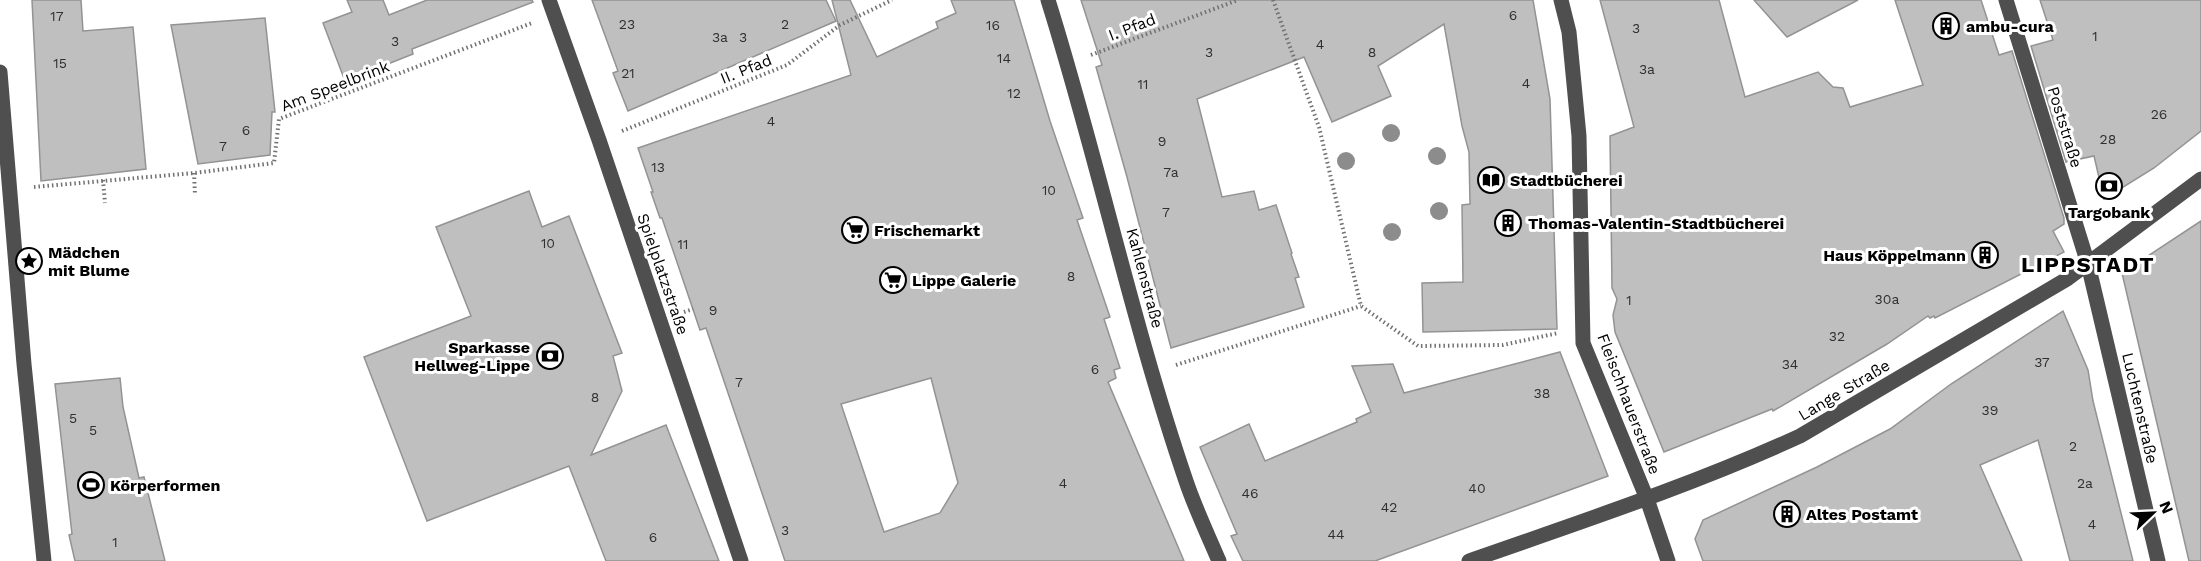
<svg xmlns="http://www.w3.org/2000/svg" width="2201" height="561" font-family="'Work Sans',sans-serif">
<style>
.building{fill:#bfbfbf;stroke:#939393;stroke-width:1.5;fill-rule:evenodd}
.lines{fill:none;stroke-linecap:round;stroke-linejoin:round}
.path{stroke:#717171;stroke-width:4;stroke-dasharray:1.5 3;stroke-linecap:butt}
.minor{stroke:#4f4f4f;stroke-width:15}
.tree{fill:#8c8c8c}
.labels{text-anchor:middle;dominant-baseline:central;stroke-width:6;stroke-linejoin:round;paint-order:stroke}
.number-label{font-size:14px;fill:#303030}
.poi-label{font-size:16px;font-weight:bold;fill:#000;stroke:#fff;text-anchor:start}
.street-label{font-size:16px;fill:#000;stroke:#fff}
.district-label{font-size:22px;font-weight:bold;letter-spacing:1.5px;fill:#000;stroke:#fff}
</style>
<rect width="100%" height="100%" fill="#fff"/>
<g class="building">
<path d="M32,0h49l2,31 50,-4 13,142 -105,12z"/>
<path d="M347,0h36l6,15 38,-15h105l1,2 -121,47 1,5 -68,27 -22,-58 29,-11z"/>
<path d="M592,0h234l10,21 -208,90 -15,-38 5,-2z"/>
<path d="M832,0h18l27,57 61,-29 -2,-6 20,-9 -5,-13h63l36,121 33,97 -6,2 33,97 -6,2 16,49 -6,2 2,8 -8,4 76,179h-399l-79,-233 -6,2 -38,-112h-2l-9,-26h2l-15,-44 213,-73zM931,378l27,105 -18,30 -56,19 -43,-128z"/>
<path d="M1081,0h452l17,99 7,230 -134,3 -1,-49 41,-1 -1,-77 8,-1 -1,-52 -7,-26 -18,-102 -66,42 13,30 -59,26 -28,-65 -107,42 25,98 32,-6 5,19 17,-5 16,48 -1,1 8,23 -4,1 9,29 -133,41 -44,-171 -31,-110 6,-2z"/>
<path d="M1600,0h119l26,97 73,-25 15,15 10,1 7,19 73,-22 -28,-85h86l18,55 13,-4 52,167v6l-11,7 11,21 -129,66 -1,-2 -4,2 -2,-2 -41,28 -114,67 -1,-2 -108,43 -49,-120 -2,-17 4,-16 -5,-11 -2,-152 24,-9z"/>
<path d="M1754,0h104l-71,37z"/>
<path d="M2040,0h161v131l-47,37 -50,31 -10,-43 -28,6 -35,-116 22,-6z"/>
<path d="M265,18l10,94h-3l-2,43 -72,9 -27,-139z"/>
<path d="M529,191l13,36 27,-11 53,137 -9,3 9,35 -31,64 75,-30 53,136h-113l-37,-95 -142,55 -63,-164 107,-41 -35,-89z"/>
<path d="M2201,221v340h-12l-67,-288z"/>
<path d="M2063,311l25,59 5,31 40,160h-63l-32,-121 -58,25 42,96h-319l-8,-22 8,-19 114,-53 73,-38 61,-45z"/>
<path d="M1560,352l48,124 -233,85h-132l-12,-25 6,-2 -37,-87 49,-23 16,37 92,-39 -1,-3 15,-7 -19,-46 41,-2 11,29z"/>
<path d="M120,378l3,29 16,71 5,-1 21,84h-90l-6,-26 3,-1 -17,-150z"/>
</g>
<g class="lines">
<g class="path">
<path d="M1273,0l46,127 42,179 57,40 85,-1 55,-12"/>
<path d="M1091,55l147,-55"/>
<path d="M622,131l165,-66 53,-40 52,-25"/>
<path d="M194,173l1,22"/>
<path d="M103,180l2,23"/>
<path d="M34,187l160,-14 80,-10 5,-44 253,-96"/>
<path d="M684,312l9,-3"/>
<path d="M1176,365l185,-59"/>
</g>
<g class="minor">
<path d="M549,0l50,140 142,421"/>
<path d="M1048,0c50,159 84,323 138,481 9,27 22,54 33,80"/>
<path d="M1561,0l8,32 10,104 4,207 64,156 21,62"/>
<path d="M2006,0l82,264 70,297"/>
<path d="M0,72l24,292 20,197"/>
<path d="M1469,561c111,-39 224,-76 331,-125l267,-157 134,-100"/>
</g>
</g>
<g class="tree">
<circle cx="1391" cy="133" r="9"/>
<circle cx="1437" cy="156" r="9"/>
<circle cx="1346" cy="161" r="9"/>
<circle cx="1439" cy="211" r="9"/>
<circle cx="1392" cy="232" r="9"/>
</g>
<defs>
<symbol id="building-ring" viewBox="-11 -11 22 22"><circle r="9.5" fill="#fff" stroke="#000" stroke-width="1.5"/><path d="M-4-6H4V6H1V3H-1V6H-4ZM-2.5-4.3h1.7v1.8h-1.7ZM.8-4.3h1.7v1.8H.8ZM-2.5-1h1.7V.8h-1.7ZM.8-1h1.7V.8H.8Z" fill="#000"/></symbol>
<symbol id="library-ring" viewBox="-11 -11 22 22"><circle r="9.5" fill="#fff" stroke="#000" stroke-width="1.5"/><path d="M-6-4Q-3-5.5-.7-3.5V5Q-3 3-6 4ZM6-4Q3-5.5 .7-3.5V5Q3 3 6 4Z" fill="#000"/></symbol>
<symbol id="bank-ring" viewBox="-11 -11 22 22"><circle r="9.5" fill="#fff" stroke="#000" stroke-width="1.5"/><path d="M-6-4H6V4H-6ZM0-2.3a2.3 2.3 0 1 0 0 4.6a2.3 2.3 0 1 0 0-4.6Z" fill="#000"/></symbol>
<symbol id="supermarket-ring" viewBox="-11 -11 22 22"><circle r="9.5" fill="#fff" stroke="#000" stroke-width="1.5"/><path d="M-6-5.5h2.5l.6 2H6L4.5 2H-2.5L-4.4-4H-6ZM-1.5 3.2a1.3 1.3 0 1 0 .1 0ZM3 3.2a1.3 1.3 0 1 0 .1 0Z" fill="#000"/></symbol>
<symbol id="sight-ring" viewBox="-11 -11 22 22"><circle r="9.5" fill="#fff" stroke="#000" stroke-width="1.5"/><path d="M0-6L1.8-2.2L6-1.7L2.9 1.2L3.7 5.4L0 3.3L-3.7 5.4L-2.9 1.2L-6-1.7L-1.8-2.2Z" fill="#000"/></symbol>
<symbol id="stadium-ring" viewBox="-11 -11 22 22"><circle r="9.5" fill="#fff" stroke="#000" stroke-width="1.5"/><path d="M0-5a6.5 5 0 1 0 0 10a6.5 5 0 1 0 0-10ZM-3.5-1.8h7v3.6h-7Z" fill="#000"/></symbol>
</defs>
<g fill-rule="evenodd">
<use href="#building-ring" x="1931" y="11" width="30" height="30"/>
<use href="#library-ring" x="1476" y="165" width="30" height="30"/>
<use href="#bank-ring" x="2094" y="171" width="30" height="30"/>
<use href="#building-ring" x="1493" y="208" width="30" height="30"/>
<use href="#supermarket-ring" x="840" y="215" width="30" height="30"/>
<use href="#building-ring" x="1970" y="240" width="30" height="30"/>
<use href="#sight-ring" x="14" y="246" width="30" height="30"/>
<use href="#supermarket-ring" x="878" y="265" width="30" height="30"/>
<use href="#bank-ring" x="535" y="341" width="30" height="30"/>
<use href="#stadium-ring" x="76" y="470" width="30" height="30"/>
<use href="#building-ring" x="1772" y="499" width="30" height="30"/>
</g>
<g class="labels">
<g class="number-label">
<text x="1513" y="15">6</text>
<text x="57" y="16">17</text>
<text x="627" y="24">23</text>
<text x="785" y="24">2</text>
<text x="993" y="25">16</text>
<text x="1636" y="28">3</text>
<text x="2095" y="36">1</text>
<text x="720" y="37">3a</text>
<text x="743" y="37">3</text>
<text x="395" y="41">3</text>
<text x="1320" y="44">4</text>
<text x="1209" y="52">3</text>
<text x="1372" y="52">8</text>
<text x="1004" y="58">14</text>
<text x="60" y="63">15</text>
<text x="1647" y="69">3a</text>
<text x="628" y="73">21</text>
<text x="1526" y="83">4</text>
<text x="1143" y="84">11</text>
<text x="1014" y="93">12</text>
<text x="2159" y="114">26</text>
<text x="771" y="121">4</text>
<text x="246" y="130">6</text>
<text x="2108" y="139">28</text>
<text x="1162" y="141">9</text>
<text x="223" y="146">7</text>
<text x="658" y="167">13</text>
<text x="1171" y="172">7a</text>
<text x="1049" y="190">10</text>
<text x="1166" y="212">7</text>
<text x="548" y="243">10</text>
<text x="683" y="244">11</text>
<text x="1071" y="276">8</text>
<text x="1887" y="299">30a</text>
<text x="1629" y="300">1</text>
<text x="713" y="310">9</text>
<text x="1837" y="336">32</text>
<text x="2042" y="362">37</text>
<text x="1790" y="364">34</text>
<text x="1095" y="369">6</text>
<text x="739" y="382">7</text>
<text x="1542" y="393">38</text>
<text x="595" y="397">8</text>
<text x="1990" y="410">39</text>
<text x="73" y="418">5</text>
<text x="93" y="430">5</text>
<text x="2073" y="446">2</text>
<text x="1063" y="483">4</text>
<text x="2085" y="483">2a</text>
<text x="1477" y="488">40</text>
<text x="1250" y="493">46</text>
<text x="1389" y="507">42</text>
<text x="2092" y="524">4</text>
<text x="785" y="530">3</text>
<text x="1336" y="534">44</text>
<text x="653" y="537">6</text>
<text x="115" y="542">1</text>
</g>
<g class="poi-label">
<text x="1966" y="26">ambu-cura</text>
<text x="1510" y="180">Stadtbücherei</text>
<text x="2109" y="212" text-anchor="middle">Targobank</text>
<text x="1528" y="223">Thomas-Valentin-Stadtbücherei</text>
<text x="874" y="230">Frischemarkt</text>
<text x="48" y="252">Mädchen<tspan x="48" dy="18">mit Blume</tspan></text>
<text x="1966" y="255" text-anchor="end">Haus Köppelmann</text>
<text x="912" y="280">Lippe Galerie</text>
<text x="530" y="347" text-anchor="end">Sparkasse<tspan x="530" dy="18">Hellweg-Lippe</tspan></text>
<text x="110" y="485">Körperformen</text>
<text x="1806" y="514">Altes Postamt</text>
</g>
<g class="street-label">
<text transform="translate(1132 27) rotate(-21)">I. Pfad</text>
<text transform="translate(746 69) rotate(-22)">II. Pfad</text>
<text transform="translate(335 86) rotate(-21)">Am Speelbrink</text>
<text transform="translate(2065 127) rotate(73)">Poststraße</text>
<text transform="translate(663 274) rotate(71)">Spielplatzstraße</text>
<text transform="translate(1145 278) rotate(75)">Kahlenstraße</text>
<text transform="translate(1844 390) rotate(-31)">Lange Straße</text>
<text transform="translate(1629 404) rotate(69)">Fleischhauerstraße</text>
<text transform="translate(2140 408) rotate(77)">Luchtenstraße</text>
</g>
<g class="district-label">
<text x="2088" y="264">LIPPSTADT</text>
</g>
</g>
<g transform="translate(2153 513) rotate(67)" stroke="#ffffff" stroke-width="4.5" paint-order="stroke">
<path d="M0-4.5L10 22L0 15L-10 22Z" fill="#000000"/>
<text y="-9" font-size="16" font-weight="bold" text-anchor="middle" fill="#000000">N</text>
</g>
</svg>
